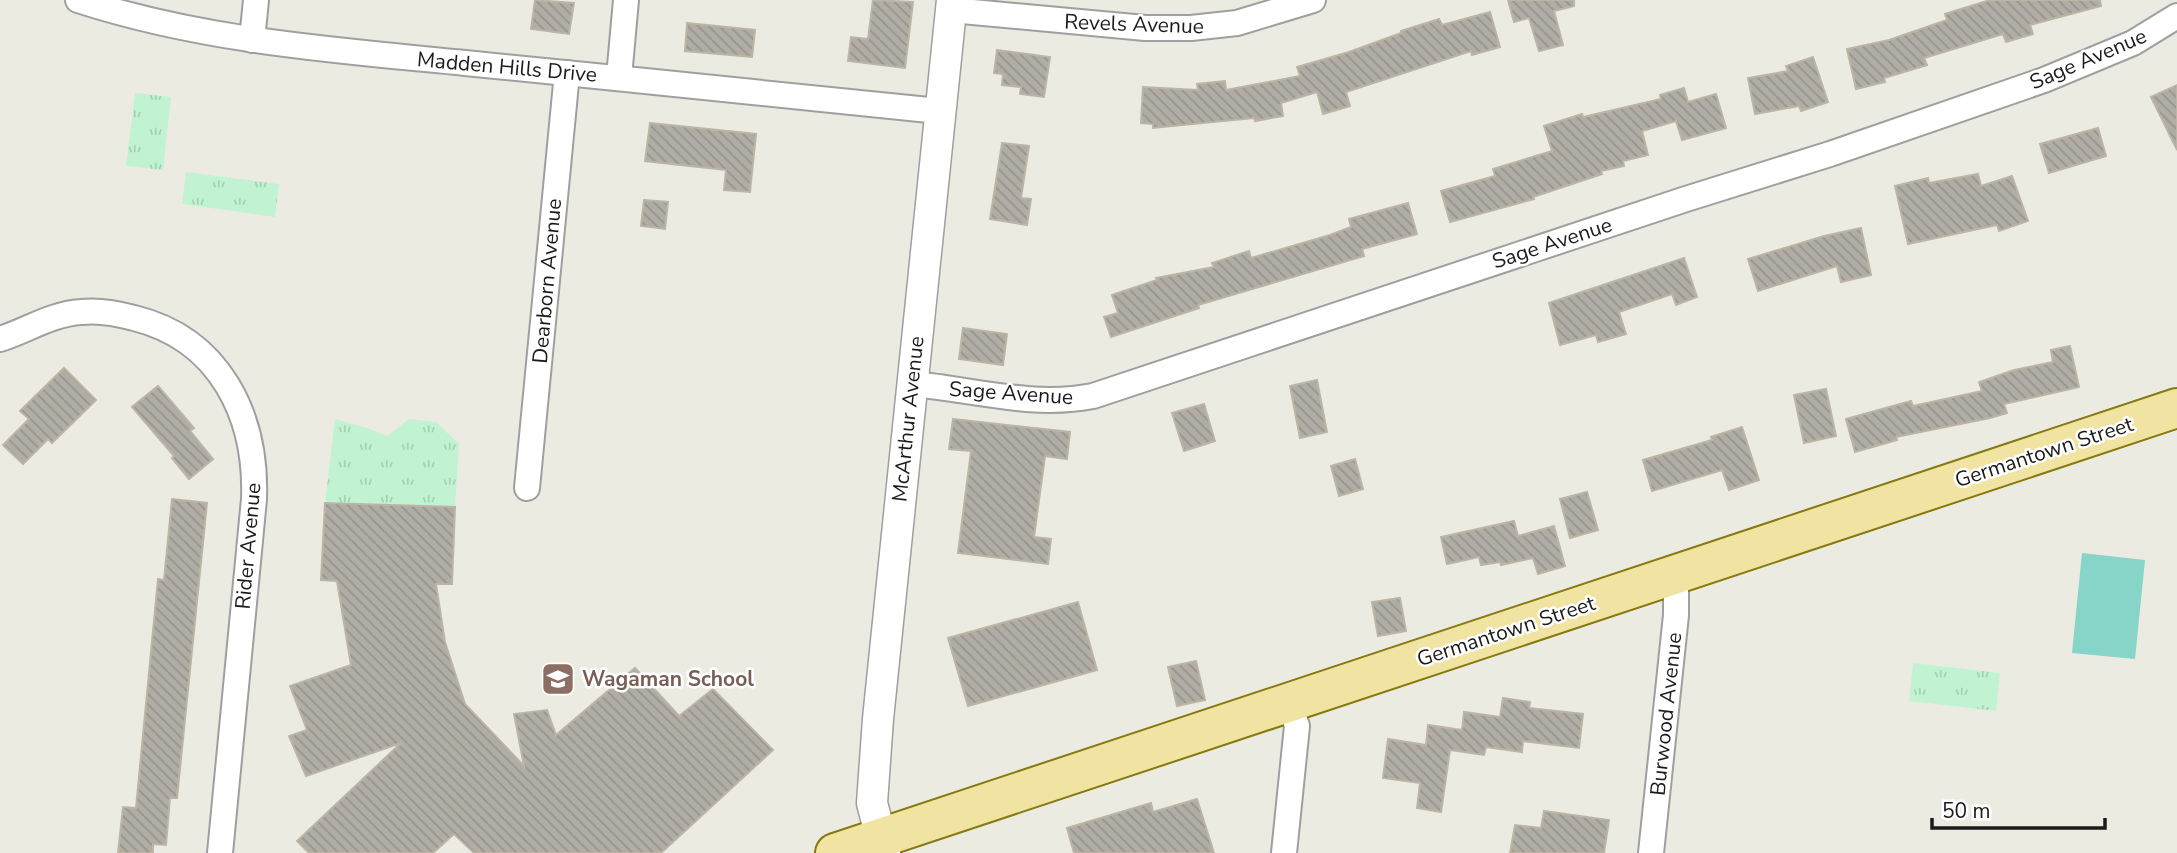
<svg xmlns="http://www.w3.org/2000/svg" width="2177" height="853" font-family="'Nunito Sans',sans-serif">
<style>
.park{fill:url(#park-tufts)}
.pitch{fill:#87d4c9}
.building{fill:url(#building-back-hatch);stroke:#bcb5a6;stroke-width:2}
.lines{fill:none;stroke-linecap:round;stroke-linejoin:round}
.minor-casing{stroke:#9f9f9f;stroke-width:28}
.tertiary-casing{stroke:#9f9f9f;stroke-width:33}
.primary-casing{stroke:#847a0f;stroke-width:42}
.minor{stroke:#fff;stroke-width:24}
.tertiary{stroke:#fff;stroke-width:30}
.primary{stroke:#f1e3a1;stroke-width:38}
.labels{text-anchor:middle;dominant-baseline:central;stroke-width:5;stroke-linejoin:round;paint-order:stroke}
.street-label{font-size:21px;fill:#1b1b1b;stroke:#fff}
.education-label{font-size:21px;font-weight:bold;fill:#785e54;stroke:#fff;text-anchor:start}
</style>
<defs>
<pattern id="park-tufts" width="24" height="20" patternUnits="userSpaceOnUse" patternTransform="scale(1.75)"><rect width="24" height="20" fill="#c1f3d2"/><path d="M3 7l-1-3M5 7V3M7 7l1-3M15 17l-1-3M17 17v-4M19 17l1-3" fill="none" stroke="#a5d0b4"/></pattern>
<pattern id="building-back-hatch" width="6" height="6" patternUnits="userSpaceOnUse" patternTransform="scale(1.75)"><rect width="6" height="6" fill="#b0ada5"/><path d="M-1 5l2 2M0 0l6 6M5-1l2 2" fill="none" stroke="#97948d"/></pattern>
</defs>
<rect width="100%" height="100%" fill="#ecebe2"/>
<g class="park">
<path d="M135,93l36,4 -8,73 -37,-4z"/>
<path d="M186,172l93,12 -4,33 -93,-13z"/>
<path d="M335,419l32,9 20,8 22,-17 27,3 23,22 -4,63 -130,-4z"/>
<path d="M1913,663l87,10 -4,38 -87,-10z"/>
</g>
<path class="pitch" d="M2082,553l63,7 -10,99 -63,-6z"/>
<g class="building">
<path d="M535,0l39,3 -5,31 -38,-5z"/>
<path d="M873,0l40,2 -8,66 -57,-7 3,-24 17,2z"/>
<path d="M1508,0h66v6l-20,5 9,34 -24,6 -10,-33 -15,4z"/>
<path d="M1990,0h110l1,6 -71,19 3,9 -27,8 -3,-8 -79,24 3,7 -43,13 1,4 -29,7 -9,-40 42,-9 58,-20 -2,-6z"/>
<path d="M1490,12l10,35 -28,8 -1,-4 -125,41 4,14 -27,8 -6,-22 -36,11 2,13 -28,5 -1,-3 -101,10v-4l-12,-1 2,-36 55,3 -1,-6 28,-3 1,9 74,-14 -3,-9 52,-15 52,-19v-2l38,-12 3,6z"/>
<path d="M687,23l68,7 -3,27 -67,-6z"/>
<path d="M997,50l53,7 -6,40 -24,-3 1,-7 -19,-2 1,-11 -9,-1z"/>
<path d="M1813,57l15,45 -27,9 -2,-5 -44,8 -7,-36 40,-7 -2,-5z"/>
<path d="M2177,85v65l-26,-53z"/>
<path d="M1684,88l4,14 28,-8 10,34 -44,12 -6,-19 -34,10 6,24 -25,6 1,5 -23,5 1,3 -69,23 1,2 -84,23 -9,-31 54,-15 -2,-7 59,-18 -8,-25 38,-12 1,3 78,-18 -1,-4z"/>
<path d="M650,123l106,11 -6,58 -26,-2 2,-20 -81,-9z"/>
<path d="M2098,128l8,28 -57,17 -9,-29z"/>
<path d="M1002,143l27,3 -8,52 10,1 -4,26 -37,-6z"/>
<path d="M1978,174l3,12 31,-10 16,45 -29,10 -2,-6 -89,19 -13,-58 33,-8 1,5z"/>
<path d="M644,200l24,2 -3,27 -24,-3z"/>
<path d="M1408,203l9,31 -55,15 2,7 -166,49 1,3 -88,29 -7,-20 14,-4 -6,-18 45,-15 -1,-2 58,-11 -2,-4 37,-12 2,7 79,-23 21,-8 -2,-8z"/>
<path d="M1861,228l10,47 -30,7 -4,-16 -79,25 -10,-32 76,-23z"/>
<path d="M1684,258l13,39 -21,8 -4,-11 -53,18 7,22 -28,8 -2,-7 -36,10 -11,-42z"/>
<path d="M963,328l44,6 -4,31 -44,-6z"/>
<path d="M2070,346l9,41 -75,17 3,9 -17,5 -94,19 1,3 -42,12 -9,-33 65,-18 2,5 69,-15 -3,-9 35,-12 39,-8 -2,-12z"/>
<path d="M64,368l32,32 -44,43 -4,-4 -25,25 -20,-19 26,-26 -9,-8z"/>
<path d="M1317,380l10,52 -27,6 -10,-52z"/>
<path d="M158,386l36,42 -4,3 23,28 -24,20 -17,-21 2,-2 -42,-49z"/>
<path d="M1826,389l10,47 -32,7 -10,-48z"/>
<path d="M1204,404l11,37 -31,10 -12,-38z"/>
<path d="M953,419l117,13 -3,27 -22,-3 -11,81 17,2 -3,25 -90,-11 13,-102 -22,-2z"/>
<path d="M1742,427l17,53 -30,10 -7,-20 -70,21 -9,-31 69,-20 -1,-3z"/>
<path d="M1355,459l8,30 -24,7 -8,-30z"/>
<path d="M1587,492l11,38 -28,8 -10,-39z"/>
<path d="M172,499l35,4 -30,295h-7l-4,47 -13,-1v9h-35l5,-46 13,1 22,-229 6,1z"/>
<path d="M325,503l130,4 -3,77h-16l9,58 20,62 59,62 -10,-52 33,-4 9,25 79,-67 44,48 34,-27 60,61 -112,103h-187l-20,-19 -21,19h-124l-12,-12 104,-98 -95,33 -17,-40 18,-6 -17,-44 61,-21 -14,-84 -16,-1z"/>
<path d="M1514,521l4,15 36,-10 11,40 -27,8 -5,-16 -32,7 -1,-3 -19,3 -2,-8 -32,7 -6,-27z"/>
<path d="M1400,598l6,33 -28,5 -6,-34z"/>
<path d="M1078,602l19,68 -129,36 -20,-68z"/>
<path d="M1196,661l9,39 -28,6 -9,-39z"/>
<path d="M1503,698l27,4 -1,6 54,6 -4,34 -56,-7 -1,11 -36,-5 -2,8 -34,-5 -9,62 -24,-4 3,-25 -37,-5 5,-39 38,6 2,-20 34,5 2,-18 36,5z"/>
<path d="M1197,799l17,54h-140l-7,-25 84,-25 2,9z"/>
<path d="M1544,811l65,9 -5,33h-94l5,-28 26,3z"/>
</g>
<g class="lines">
<defs>
<g id="minor">
<path d="M78,0c126,41 256,50 387,63 158,16 316,31 474,48"/>
<path d="M951,10l194,18h46l46,-5 76,-23"/>
<path d="M252,40l4,-40"/>
<path d="M619,77l7,-77"/>
<path d="M0,339c28,-9 51,-25 81,-27 19,-2 35,1 53,6 86,21 123,98 120,181l-34,354"/>
<path d="M912,384c59,5 121,24 181,12l593,-197 144,-45 214,-74 89,-37 44,-27"/>
<path d="M527,488l40,-415"/>
<path d="M1284,853l13,-127 -8,-24"/>
<path d="M1651,853l25,-238v-25l-4,-14"/>
</g>
<path id="tertiary" d="M885,853l-13,-50 6,-84 74,-719"/>
<path id="primary" d="M835,853l1342,-445"/>
</defs>
<use href="#minor" class="minor-casing"/>
<use href="#tertiary" class="tertiary-casing"/>
<use href="#primary" class="primary-casing"/>
<use href="#minor" class="minor"/>
<use href="#tertiary" class="tertiary"/>
<use href="#primary" class="primary"/>
</g>
<defs>
<symbol id="school-square" viewBox="-11 -11 22 22"><rect x="-9" y="-9" width="18" height="18" rx="4" fill="#8d6e63" stroke="#fff"/><path d="M0-5L7-2L0 1L-7-2ZM-4 1L0 2.5L4 1V4Q0 6-4 4Z" fill="#fff"/></symbol>
</defs>
<g fill-rule="evenodd">
<use href="#school-square" x="539" y="660" width="38" height="38"/>
</g>
<g class="labels">
<g class="street-label">
<text transform="translate(1134 24) rotate(2)">Revels Avenue</text>
<text transform="translate(2088 59) rotate(-23)">Sage Avenue</text>
<text transform="translate(507 67) rotate(5)">Madden Hills Drive</text>
<text transform="translate(1552 243) rotate(-18)">Sage Avenue</text>
<text transform="translate(547 281) rotate(-85)">Dearborn Avenue</text>
<text transform="translate(1011 393) rotate(4)">Sage Avenue</text>
<text transform="translate(908 419) rotate(-84)">McArthur Avenue</text>
<text transform="translate(2044 452) rotate(-18)">Germantown Street</text>
<text transform="translate(248 546) rotate(-85)">Rider Avenue</text>
<text transform="translate(1506 631) rotate(-18)">Germantown Street</text>
<text transform="translate(1666 714) rotate(-84)">Burwood Avenue</text>
</g>
<g class="education-label">
<text x="582" y="679">Wagaman School</text>
</g>
</g>
<path d="M1932 818v10h173v-10" fill="none" stroke="#1b1b1b" stroke-width="3.5"/>
<text x="1942" y="818" font-size="21" fill="#1b1b1b" stroke="#ffffff" stroke-width="5" paint-order="stroke">50 m</text>
</svg>
